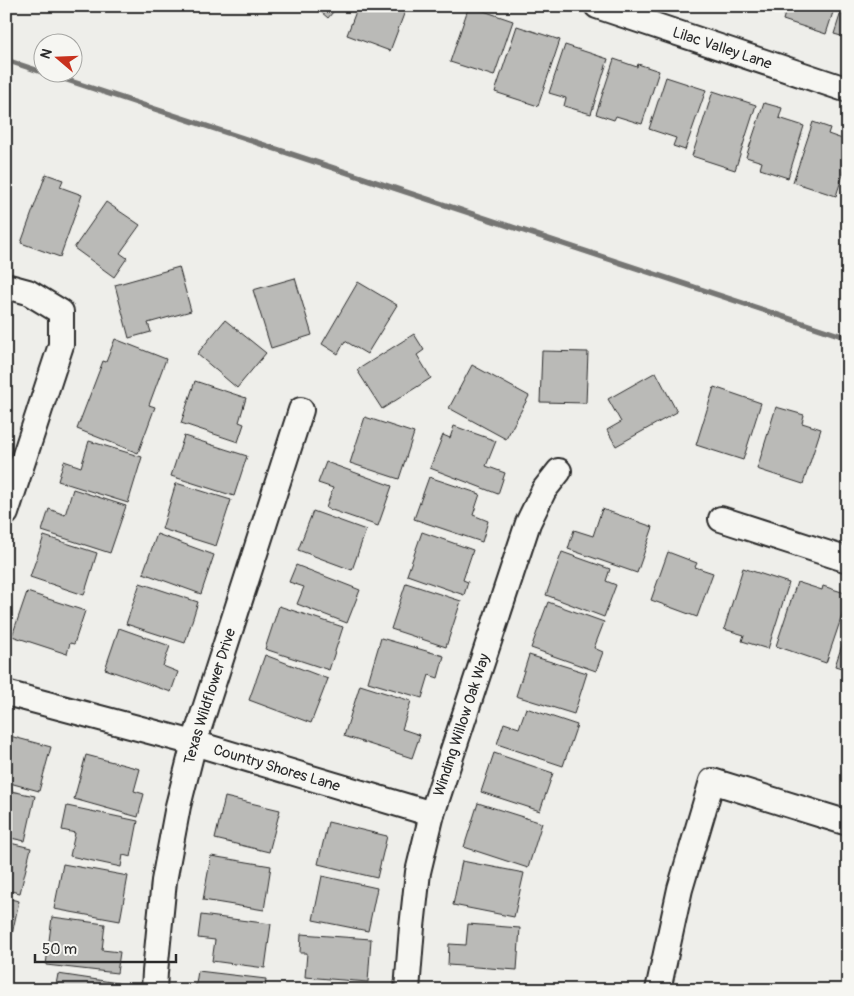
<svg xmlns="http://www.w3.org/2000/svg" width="854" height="996" font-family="Pangolin,sans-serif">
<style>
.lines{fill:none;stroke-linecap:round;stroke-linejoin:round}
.stream{stroke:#757573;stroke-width:5.5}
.building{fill:#babab7;stroke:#2b2b2b}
.minor-casing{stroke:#2b2b2b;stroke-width:28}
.minor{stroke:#f6f6f2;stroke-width:24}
.labels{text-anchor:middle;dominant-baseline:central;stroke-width:4;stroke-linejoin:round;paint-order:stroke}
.street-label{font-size:15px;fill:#2b2b2b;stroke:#f6f6f2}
</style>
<rect width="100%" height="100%" fill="#eeeeea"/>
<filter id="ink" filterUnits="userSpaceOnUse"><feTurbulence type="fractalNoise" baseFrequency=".02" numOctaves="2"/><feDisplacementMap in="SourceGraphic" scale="10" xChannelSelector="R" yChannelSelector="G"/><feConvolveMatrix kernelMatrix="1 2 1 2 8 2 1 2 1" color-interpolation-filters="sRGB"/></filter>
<g filter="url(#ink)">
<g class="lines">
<g class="stream">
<path d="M6,60l36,12"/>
<path d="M43,72l805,266"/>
</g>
</g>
<g class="building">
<path d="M314,6h24l-10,12z"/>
<path d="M358,6h49l-17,45 -43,-16z"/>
<path d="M469,6l44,15 -19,55 -44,-14z"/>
<path d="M751,6h25l-3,8z"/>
<path d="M787,6h48l-9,28 -43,-14z"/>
<path d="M843,6h5v32l-14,-4z"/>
<path d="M517,26l43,14 -22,66 -43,-14z"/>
<path d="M565,45l43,14 -17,55 -27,-8 2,-8 -17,-5z"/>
<path d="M614,59l23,8 1,-3 21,7 -17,53 -26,-8 -2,4 -18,-6z"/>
<path d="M666,77l40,13 -21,60 -12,-4 3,-8 -27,-9z"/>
<path d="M713,91l43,14 -21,65 -43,-14z"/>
<path d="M764,103l18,5 -3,10 25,8 -16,52 -28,-9 2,-7 -16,-5z"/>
<path d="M813,122l17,6 -2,6 20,7v18l-12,37 -43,-14z"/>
<path d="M46,174l17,6 -3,7 22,8 -22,62 -39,-14z"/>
<path d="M848,180v15l-5,-2z"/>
<path d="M106,202l34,23 -20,28 7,5 -13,19 -40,-29z"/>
<path d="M179,267l12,44 -43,12 3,9 -22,6 -14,-53z"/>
<path d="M295,278l17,57 -41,13 -18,-58z"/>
<path d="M358,282l39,23 -30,49 -22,-13 -7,13 -16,-10z"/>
<path d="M225,320l41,33 -29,35 -40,-34z"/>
<path d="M414,334l10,16 -7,5 14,23 -49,31 -25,-39z"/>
<path d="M115,339l51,20 -17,46 6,2 -17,46 -61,-24 26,-68 3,1z"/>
<path d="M542,351l46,1 -2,51 -46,-1z"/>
<path d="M472,365l57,31 -23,43 -57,-31z"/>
<path d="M656,372l21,40 -61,34 -9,-16 14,-8 -13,-23z"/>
<path d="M195,381l51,17 -7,24 5,2 -6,18 -57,-19z"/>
<path d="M714,387l47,16 -18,57 -47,-15z"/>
<path d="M776,407l28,8 -2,8 19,6 -18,55 -46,-15z"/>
<path d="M365,417l49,16 -15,46 -49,-16z"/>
<path d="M454,426l42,15 -10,25 19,7 -7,21 -68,-26 13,-33 7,3z"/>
<path d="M184,436l63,20 -13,40 -63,-20z"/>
<path d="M89,441l53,16 -14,46 -70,-22 6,-20 17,6z"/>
<path d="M326,462l66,24 -14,40 -52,-18 7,-20 -15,-5z"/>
<path d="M429,477l51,17 -7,21 15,6 -6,21 -68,-23z"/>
<path d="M176,483l55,17 -15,46 -54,-17z"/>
<path d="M73,489l53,17 -16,47 -68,-22 7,-22 16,6z"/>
<path d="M602,509l51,18 -16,46 -69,-24 6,-19 19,6z"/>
<path d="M313,511l53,19 -14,40 -54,-20z"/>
<path d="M422,532l51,18 -10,30 5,2 -4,13 -57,-20z"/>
<path d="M157,534l57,21 -13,39 -58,-21z"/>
<path d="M44,536l53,17 -13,42 -54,-18z"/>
<path d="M562,552l48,17 -4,12 10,4 -12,32 -58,-22z"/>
<path d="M668,552l29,11 -2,4 18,6 -16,44 -46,-17z"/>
<path d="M296,565l64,25 -13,33 -50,-19 7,-17 -15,-5z"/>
<path d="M743,568l46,15 -21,66 -26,-8 2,-6 -20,-6z"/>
<path d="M797,582l25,8 1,-4 25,8v4l-22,65 -50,-17z"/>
<path d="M140,583l58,19 -13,41 -59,-19z"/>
<path d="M406,583l55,18 -15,46 -55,-18z"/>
<path d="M27,592l58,19 -11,33 -4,-1 -3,11 -55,-18z"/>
<path d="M548,602l56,20 -10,26 9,4 -7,19 -65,-23z"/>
<path d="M279,606l64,21 -14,43 -64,-21z"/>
<path d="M848,627v43l-13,-4z"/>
<path d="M119,628l51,18 -7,20 15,6 -7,20 -66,-23z"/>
<path d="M381,638l63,18 -6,22 -9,-3 -7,23 -54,-16z"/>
<path d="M265,655l63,24 -17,44 -62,-23z"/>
<path d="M529,655l58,18 -13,41 -58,-18z"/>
<path d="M360,685l51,16 -9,28 18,6 -8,23 -68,-22z"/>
<path d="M526,708l51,17 -14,41 -66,-22 7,-21 15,5z"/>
<path d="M6,735l45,12 -12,44 -33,-9z"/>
<path d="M494,753l59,20 -13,38 -59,-19z"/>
<path d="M86,755l54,14 -6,22 10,3 -6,23 -64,-18z"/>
<path d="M6,790l29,6 -10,45 -19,-4z"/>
<path d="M225,797l55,13 -11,42 -54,-13z"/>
<path d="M478,803l64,20 -14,45 -64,-21z"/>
<path d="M67,806l71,15 -7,36 -8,-2 -2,12 -51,-11 5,-23 -13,-3z"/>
<path d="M328,822l59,14 -10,42 -59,-14z"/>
<path d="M6,842l25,6 -11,45 -14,-3z"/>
<path d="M211,856l60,10 -7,44 -61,-10z"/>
<path d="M462,861l62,12 -10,44 -61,-12z"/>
<path d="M63,864l65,12 -8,45 -66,-12z"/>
<path d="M322,876l55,12 -9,43 -55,-11z"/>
<path d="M6,898l13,3 -9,43 -4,-1z"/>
<path d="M201,915l70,9 -6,44 -53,-7 3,-21 -17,-2z"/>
<path d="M52,917l53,7 -3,26 18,2 -3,21 -71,-8z"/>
<path d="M468,924l52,4 -3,42 -69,-5 1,-21 17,1z"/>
<path d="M301,934l70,5 -3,43 -63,-5 2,-24h-7z"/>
<path d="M198,971l68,8 -1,11h-70z"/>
<path d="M58,974l60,9 -1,7h-62z"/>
</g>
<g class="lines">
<defs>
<g id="minor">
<path id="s1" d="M597,6l251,84"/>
<path d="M6,286l22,6 33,20v33l-55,168"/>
<path d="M721,519l127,41"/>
<path id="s2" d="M6,693l188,50 238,71"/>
<path id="s3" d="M154,990l1,-18 9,-91 14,-75 16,-63 107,-333"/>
<path id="s4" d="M407,990l5,-63 6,-55 14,-58 96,-291 16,-33 15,-19"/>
<path d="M658,990l22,-101 32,-108 136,42"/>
</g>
</defs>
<use href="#minor" class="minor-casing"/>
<use href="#minor" class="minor"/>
</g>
</g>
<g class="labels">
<g class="street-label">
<text stroke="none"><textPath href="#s1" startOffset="132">Lilac Valley Lane</textPath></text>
<text stroke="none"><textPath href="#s3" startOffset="300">Texas Wildflower Drive</textPath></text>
<text stroke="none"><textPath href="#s4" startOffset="272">Winding Willow Oak Way</textPath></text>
<text stroke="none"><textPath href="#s2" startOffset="281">Country Shores Lane</textPath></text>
</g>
</g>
<rect width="854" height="996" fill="none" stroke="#f6f6f2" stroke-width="25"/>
<rect x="12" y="12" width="829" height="971" fill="none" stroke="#2b2b2b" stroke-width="2" filter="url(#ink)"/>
<g transform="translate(58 58) rotate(289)"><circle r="24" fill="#f6f6f2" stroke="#a5a5a2"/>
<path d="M0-4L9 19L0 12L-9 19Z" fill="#c8321e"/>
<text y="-8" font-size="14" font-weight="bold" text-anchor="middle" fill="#2b2b2b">N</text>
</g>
<path d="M35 954v8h141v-8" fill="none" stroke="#2b2b2b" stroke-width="2.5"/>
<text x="42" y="954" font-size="15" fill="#2b2b2b" stroke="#f6f6f2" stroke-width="4" paint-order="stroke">50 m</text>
</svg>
